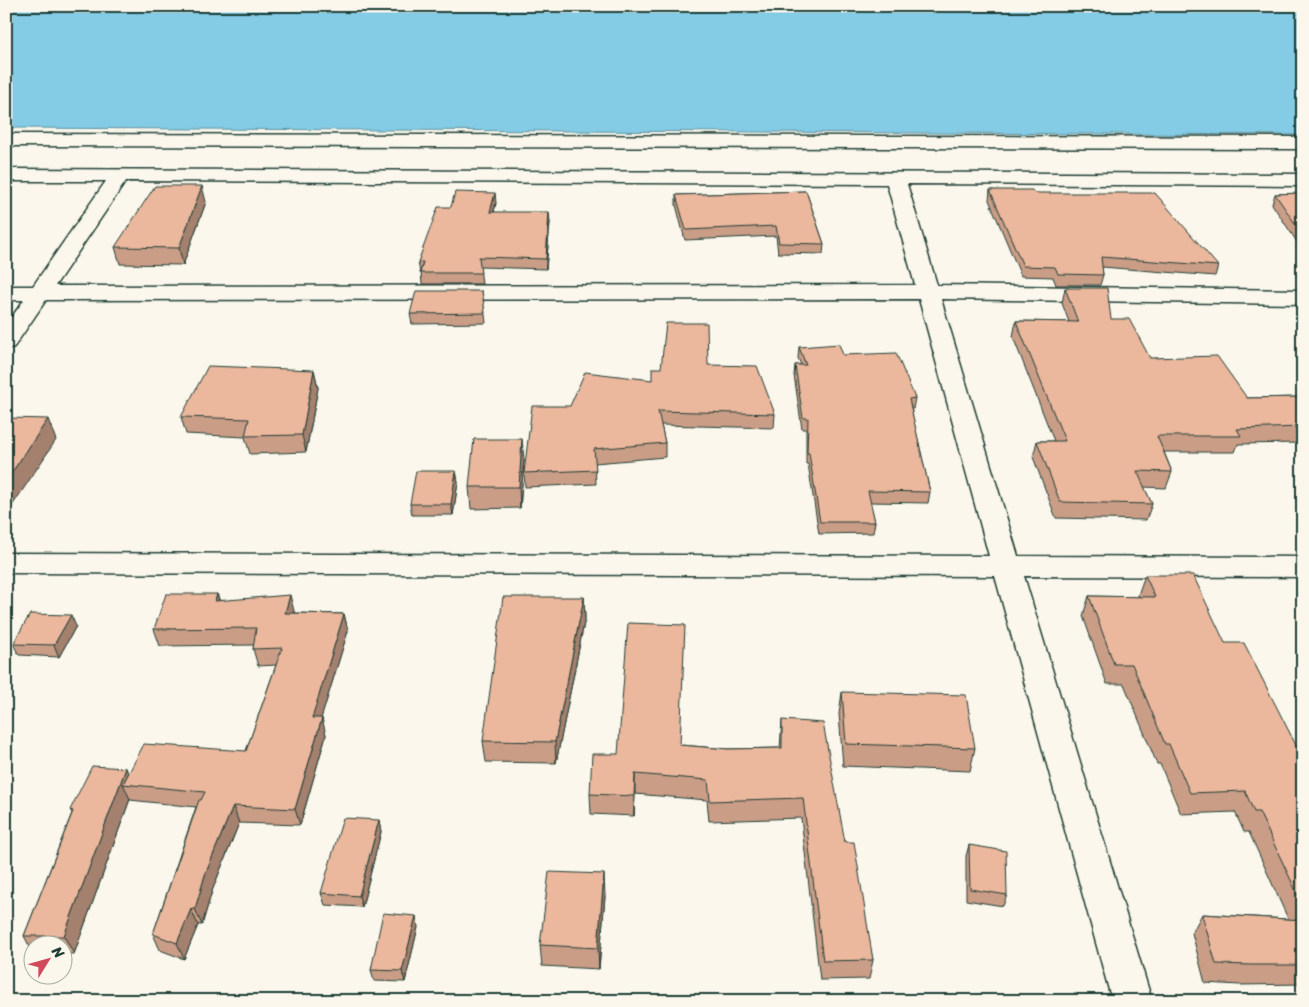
<svg xmlns="http://www.w3.org/2000/svg" width="1309" height="1007" font-family="Sriracha,sans-serif">
<style>
.water{fill:#84cbe5;stroke:#5c929e}
.lines{fill:none;stroke-linecap:round;stroke-linejoin:round}
.minor-casing{stroke:#1f3d34;stroke-width:3}
.minor{fill:#fbf7ec;fill-rule:evenodd}
.wall{fill:#ca9d87;stroke:#1f3d34}
.shaded-wall{fill:#a4806e;stroke:#1f3d34}
.building{fill:#ebb79d;stroke:#1f3d34}
</style>
<rect width="100%" height="100%" fill="#fbf7ec"/>
<filter id="ink" filterUnits="userSpaceOnUse"><feTurbulence type="fractalNoise" baseFrequency=".02" numOctaves="2"/><feDisplacementMap in="SourceGraphic" scale="10" xChannelSelector="R" yChannelSelector="G"/><feConvolveMatrix kernelMatrix="1 2 1 2 8 2 1 2 1" color-interpolation-filters="sRGB"/></filter>
<g filter="url(#ink)">
<path class="water" d="M6,6h1297v129l-1297,-7z"/>
<g class="lines">
<defs>
<g id="minor">
<path d="M6,134l1297,3v12l-1297,-3z"/>
<path d="M6,169l1297,5v12l-396,-2 30,101 366,5v14l-362,-5 77,257 285,1v20l-279,-1 128,425h-40l-117,-425 -989,-3v-20l983,3 -70,-257 -873,1 -32,47 -8,2v-24l18,-25h-18v-14h27l73,-105h-100zM126,181l761,3 28,101 -860,1z"/>
</g>
</defs>
<use href="#minor" class="minor-casing"/>
<use href="#minor" class="minor"/>
</g>
<g class="wall">
<path d="M990,190l44,3 184,73 -3,10 -113,-9 1,8 -3,10h-44l-3,-8 -32,-1 -32,-76z"/>
<path d="M806,191l18,53 -1,10 -45,-1 -2,-17 -91,4 -9,-35v-10z"/>
<path d="M1303,193v58l-31,-47 3,-10z"/>
<path d="M206,202l-23,63 -63,-1 -5,-17z"/>
<path d="M496,203l-2,9 56,10 -4,47 -66,-2 2,17h-60l-1,-11h-1l-2,-11 33,-55z"/>
<path d="M1065,288l46,31 39,39 97,40 56,-1v46l-65,1 -3,8h-71l8,20 -6,16 -22,-1 8,17 -6,16 -90,-2 -23,-61 4,-16h17l-41,-104 3,-16 53,1 -7,-19z"/>
<path d="M482,291l4,32 -74,1 -2,-10z"/>
<path d="M1303,320v19l-5,-7z"/>
<path d="M799,347l44,8 72,43 -2,11h-2l19,83 -2,11 -58,-1 5,20 -2,11 -54,1 -11,-70h-2v-35h-4l-8,-54 1,-10h6l-3,-7z"/>
<path d="M708,365l67,49 -1,14 -113,-3 4,18v14l-70,6 1,21 -71,3 -1,-14 46,-67 82,-26 9,-12z"/>
<path d="M314,370l4,18 -12,64 -56,2 -5,-17 -59,-3 -5,-17z"/>
<path d="M524,460l-4,48 -49,1 -2,-22z"/>
<path d="M456,471l2,11 -5,33h-41l-2,-11z"/>
<path d="M1145,575l80,68 76,112h2v229l-63,1 -35,-2 -13,-50 10,-19 86,5 -39,-87h-5l-9,-20 -54,2 -21,-50h-3l-33,-80h-17l-24,-68 6,-20 50,1 -1,-2z"/>
<path d="M217,594l3,7 74,10v2l50,1 4,17 -27,87 5,17 -26,90 -61,-2 -27,68 -10,34h-4l-14,34 -24,-9 -7,-16 43,-127 -66,-7v-1l-56,155h-12v-10h-30v7l-8,-15 48,-123 -2,-3 56,-42 2,6 118,-23 30,-86 -18,1 -5,-17 1,-4 -94,1 -6,-17z"/>
<path d="M584,597l1,21 -29,145 -70,-1 -3,-21z"/>
<path d="M76,626l-17,31 -40,-2 -6,-11z"/>
<path d="M842,692l133,56 -5,23 -127,-5 -4,-52z"/>
<path d="M782,720l63,122 28,118 -4,19 -49,1 -19,-162 -92,3 -2,-21 -72,-6 -1,22 -43,-2 -1,-20 28,-40 63,-9 47,4 52,-1z"/>
<path d="M379,820l2,12 -19,75 -37,-2 -4,-12z"/>
<path d="M969,845l38,50 -4,11 -37,-6v-44z"/>
<path d="M605,896l-6,73 -57,-3 -2,-21z"/>
<path d="M418,927l-13,55 -31,-1 -3,-11z"/>
</g>
<g class="shaded-wall">
<path d="M202,186l4,16 -23,63 -4,-17z"/>
<path d="M495,193l1,10 -5,19 -1,-10z"/>
<path d="M549,212l1,10 -4,47v-10z"/>
<path d="M314,370l4,18 -12,64 -4,-17z"/>
<path d="M48,419l8,21 -50,75v-34z"/>
<path d="M522,439l2,21 -4,48 -1,-21z"/>
<path d="M456,471l2,11 -5,33 -2,-11z"/>
<path d="M217,594l6,17 -8,-10z"/>
<path d="M290,595l4,16 -4,18 -5,-16z"/>
<path d="M584,597l1,21 -29,145 -1,-21z"/>
<path d="M344,614l4,17 -32,104 -4,-17z"/>
<path d="M71,615l5,11 -17,31 -5,-12z"/>
<path d="M322,718l4,17 -26,90 -5,-16z"/>
<path d="M126,768l7,17 -10,-1 7,15 -56,155 -10,-18z"/>
<path d="M635,774v20l-1,22v-20z"/>
<path d="M233,806l6,17 -27,68 -10,34 -7,-16 10,-34z"/>
<path d="M379,820l2,12 -19,75 -3,-11z"/>
<path d="M604,874l1,22 -6,73 -1,-21z"/>
<path d="M191,909l7,16 -14,34 -7,-16z"/>
<path d="M416,916l2,11 -13,55 -3,-11z"/>
</g>
<g class="building">
<path d="M155,186h47l-23,62 -64,-1z"/>
<path d="M990,190h42l2,3h121l63,73 -117,-9 2,18 -45,-1 -3,-7 -32,-1z"/>
<path d="M806,191l18,53 -45,-1 -3,-17 -90,4 -10,-35z"/>
<path d="M455,192l40,1 -5,19h59l-3,47 -67,-2 2,16h-61l3,-11h-5l20,-55h13z"/>
<path d="M1303,193v42l-28,-41z"/>
<path d="M1065,288h42l4,31h18l21,39 67,-2 30,42 56,-1v30l-66,2 4,7h-84l15,36 -35,-1 15,33 -92,-2 -23,-61h28l-49,-120 62,1z"/>
<path d="M416,291h66l3,22 -75,1z"/>
<path d="M666,323h41l1,42 49,1 18,48 -117,-3 7,32 -71,6 2,21 -72,3 8,-67h38l15,-34 67,8v-12h9z"/>
<path d="M839,344l4,11 53,-2 19,45 -6,1 21,93 -62,-1 7,31h-55l-11,-69h-2l1,-35h-5l-8,-53h11l-7,-18z"/>
<path d="M208,366l106,4 -12,65 -57,1 4,-17 -68,-2z"/>
<path d="M6,418l42,1 -42,62z"/>
<path d="M474,439h48l-3,48h-50z"/>
<path d="M416,471h40l-5,33h-41z"/>
<path d="M1145,575h48l32,68h19l57,112h2v151l-44,-94h-5l-9,-21 -55,2 -21,-49h-4l-33,-80h-18l-25,-68 66,1z"/>
<path d="M166,594h51l-2,7 75,-6 -5,18 59,1 -32,104h10l-27,91 -62,-3 -28,69 -10,34h-4l-14,34 -24,-9 46,-134h2l4,-8 -82,-8 21,-40 102,7 36,-103 -29,1 3,-21 -102,1z"/>
<path d="M503,597h81l-29,145 -72,-1z"/>
<path d="M30,614l41,1 -17,30 -41,-1z"/>
<path d="M628,623l57,2 -5,120 48,4 54,-1v-28l41,3 22,119h9l19,118 -50,1 -20,-163 -93,3 -2,-21 -73,-6 -1,22 -44,-2 2,-40h26z"/>
<path d="M842,692l124,3 9,53 -129,-4z"/>
<path d="M92,766l34,2 -62,168h-40l49,-125 -3,-1z"/>
<path d="M343,818l36,2 -20,76 -38,-3z"/>
<path d="M969,845l37,6 1,44 -37,-6z"/>
<path d="M549,872l55,2 -6,74 -58,-3z"/>
<path d="M383,913l33,3 -14,55 -31,-1z"/>
<path d="M1202,914l101,6v45h-52l-35,-1z"/>
</g>
</g>
<rect width="1309" height="1007" fill="none" stroke="#fbf7ec" stroke-width="25"/>
<rect x="12" y="12" width="1284" height="982" fill="none" stroke="#1f3d34" stroke-width="2" filter="url(#ink)"/>
<g transform="translate(48 960) rotate(53)"><circle r="24" fill="#fbf7ec" stroke="#a3ada2"/>
<path d="M0-4L9 19L0 12L-9 19Z" fill="#d1495b"/>
<text y="-8" font-size="14" font-weight="bold" text-anchor="middle" fill="#1f3d34">N</text>
</g>
</svg>
